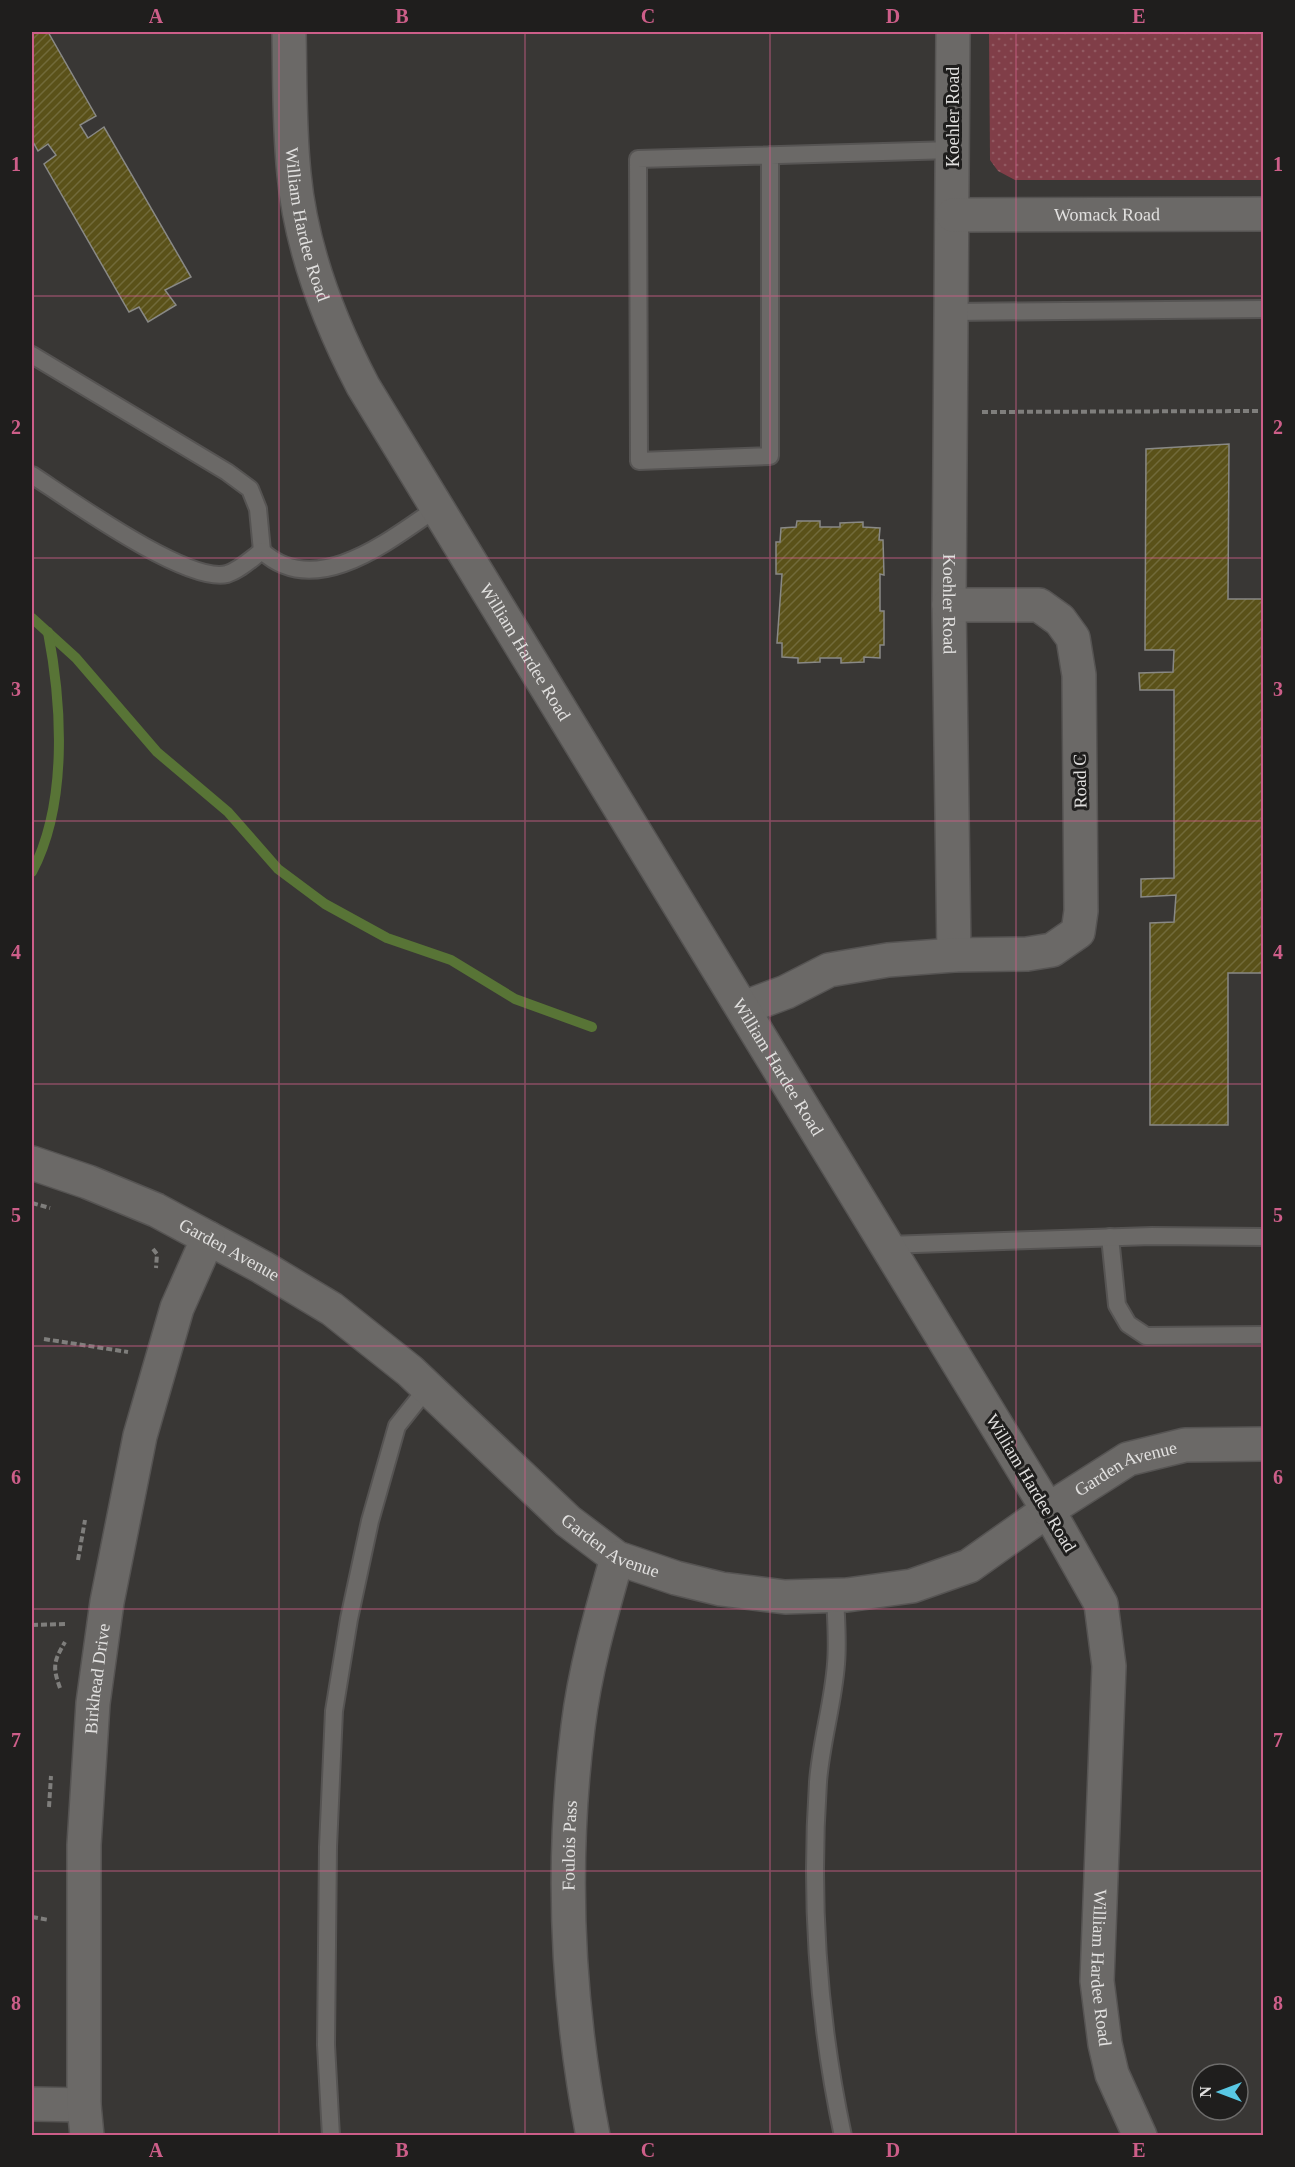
<svg xmlns="http://www.w3.org/2000/svg" width="1295" height="2167" font-family="Georgia,serif">
<style>
.grass{fill:url(#grass-dots)}
.lines{fill:none;stroke-linecap:round;stroke-linejoin:round}
.stream{stroke:#587436;stroke-width:10}
.building{fill:url(#building-hatch);stroke:#898986;stroke-width:1.5}
.service-casing{stroke:#565453;stroke-width:20}
.minor-casing{stroke:#565453;stroke-width:36}
.tertiary-casing{stroke:#565453;stroke-width:36}
.path{stroke:#7f7e7c;stroke-width:4;stroke-dasharray:6 3;stroke-linecap:butt}
.service{stroke:#6b6967;stroke-width:16}
.minor{stroke:#6b6967;stroke-width:33}
.tertiary{stroke:#6b6967;stroke-width:33}
.grid{fill:none;stroke:#cd5e89;stroke-width:1.5;stroke-opacity:0.55}
.labels{text-anchor:middle;dominant-baseline:central;stroke-width:6;stroke-linejoin:round;paint-order:stroke}
.street-label{font-size:18px;fill:#e1e0df;stroke:#1f1e1d}
.neatline{fill:none;stroke:#cd5e89;stroke-width:2}
.grid-label{font-size:20px;text-anchor:middle;font-weight:bold;fill:#cd5e89}
</style>
<defs>
<pattern id="grass-dots" width="8" height="8" patternUnits="userSpaceOnUse" patternTransform="scale(1.5)"><rect width="8" height="8" fill="#803e48"/><path d="M2 2h.1M6 6h.1" fill="none" stroke="#925a62" stroke-width="1.8" stroke-linecap="round"/></pattern>
<pattern id="building-hatch" width="6" height="6" patternUnits="userSpaceOnUse" patternTransform="scale(1.5)"><rect width="6" height="6" fill="#5a5119"/><path d="M-1 1l2-2M0 6l6-6M5 7l2-2" fill="none" stroke="#716a3a"/></pattern>
</defs>
<rect width="100%" height="100%" fill="#393735"/>
<path class="grass" d="M989,32h274v148h-248l-17,-9 -8,-11z"/>
<g class="lines">
<g class="stream">
<path d="M32,618l44,40 81,94 71,60 50,57 47,35 62,34 64,22 64,39 77,28"/>
<path d="M32,872c36,-68 30,-167 16,-240"/>
</g>
</g>
<g class="building">
<path d="M32,32h16l48,84 -16,9 8,13 16,-11 87,150 -26,13 11,15 -28,17 -9,-15 -10,5 -85,-148 12,-9 -8,-11 -10,7 -6,-11z"/>
<path d="M1229,444l-1,155h36v374h-36v152h-78v-202l24,-1 2,-27 -35,2v-18l33,-1v-188h-34l-1,-17 34,-1 1,-22h-29l1,-201z"/>
<path d="M797,521h23v6h20v-4l23,-1v5l17,1 -1,12h4l1,35 -4,-1v37h4v34h-4v13l-16,-1v5l-23,1v-5h-21v4l-22,1v-5l-16,-1v-14h-5l5,-69h-6v-32h4l1,-14 15,-1z"/>
</g>
<g class="lines">
<defs>
<g id="service">
<path d="M770,155v301l-131,5 -1,-302 315,-9"/>
<path d="M952,312l312,-3"/>
<path d="M32,355l195,117 23,17 8,20 4,42c54,50 129,-12 175,-43"/>
<path d="M32,475c37,24 155,109 195,99 13,-4 24,-15 35,-23"/>
<path d="M1110,1237l7,68 11,19 18,12 118,-1"/>
<path d="M887,1245l265,-9 112,1"/>
<path d="M835,1596c1,23 3,45 1,68 -3,40 -15,78 -18,118 -8,118 0,237 25,354"/>
<path d="M331,2136l-5,-91 2,-198 6,-136 15,-92 21,-98 27,-95 31,-39"/>
</g>
<g id="minor">
<path id="s1" d="M953,32l-4,573 5,350"/>
<path id="s2" d="M953,215l311,-1"/>
<path d="M743,1008l43,-16 43,-22 59,-10 66,-5 73,-1 25,-4 26,-18 3,-21 -2,-236 -6,-37 -13,-18 -21,-15h-90"/>
<path id="s3" d="M32,1163l56,19 68,28 106,57 70,42 78,62 158,150 49,37 59,20 45,11 64,8 62,-2 65,-9 57,-20 79,-56 53,94 8,62 -12,315 8,63 7,30 28,62"/>
<path d="M32,2104l52,1"/>
<path id="s4" d="M87,2136l-3,-31v-260l9,-142 14,-101 33,-166 37,-128 31,-70"/>
<path id="s5" d="M593,2136c-26,-134 -32,-274 -15,-409 7,-58 23,-113 39,-169"/>
</g>
<g id="tertiary">
<path id="s6" d="M289,32c1,47 0,94 5,142 7,75 34,145 69,212l685,1124 80,-51 57,-14 79,-1"/>
</g>
</defs>
<use href="#service" class="service-casing"/>
<use href="#minor" class="minor-casing"/>
<use href="#tertiary" class="tertiary-casing"/>
<g class="path">
<path d="M982,412l282,-1"/>
<path d="M32,1203l18,5"/>
<path d="M153,1249l4,5 -1,14"/>
<path d="M44,1339l84,13"/>
<path d="M78,1560l7,-40"/>
<path d="M32,1625l35,-1"/>
<path d="M60,1688c-8,-22 -6,-27 5,-46"/>
<path d="M49,1807l2,-31"/>
<path d="M32,1917l17,3"/>
</g>
<use href="#service" class="service"/>
<use href="#minor" class="minor"/>
<use href="#tertiary" class="tertiary"/>
</g>
<path class="grid" d="M279,32v2104M525,32v2104M770,32v2104M1016,32v2104M32,296h1232M32,558h1232M32,821h1232M32,1084h1232M32,1346h1232M32,1609h1232M32,1871h1232"/>
<g class="labels">
<g class="street-label">
<text transform="translate(953 117) rotate(-90)">Koehler Road</text>
<text stroke="none"><textPath href="#s2" startOffset="154">Womack Road</textPath></text>
<text stroke="none"><textPath href="#s6" startOffset="194">William Hardee Road</textPath></text>
<text stroke="none"><textPath href="#s1" startOffset="572">Koehler Road</textPath></text>
<text stroke="none"><textPath href="#s6" startOffset="678">William Hardee Road</textPath></text>
<text transform="translate(1080 781) rotate(-91)">Road C</text>
<text stroke="none"><textPath href="#s6" startOffset="1164">William Hardee Road</textPath></text>
<text stroke="none"><textPath href="#s3" startOffset="216">Garden Avenue</textPath></text>
<text stroke="none"><textPath href="#s6" startOffset="1772">Garden Avenue</textPath></text>
<text transform="translate(1031 1483) rotate(59)">William Hardee Road</text>
<text stroke="none"><textPath href="#s3" startOffset="702">Garden Avenue</textPath></text>
<text stroke="none"><textPath href="#s4" startOffset="458">Birkhead Drive</textPath></text>
<text stroke="none"><textPath href="#s5" startOffset="292">Foulois Pass</textPath></text>
<text stroke="none"><textPath href="#s3" startOffset="1644">William Hardee Road</textPath></text>
</g>
</g>
<rect width="1295" height="2167" fill="none" stroke="#1f1e1d" stroke-width="66"/>
<g transform="translate(1220 2092) rotate(270)"><circle r="28" fill="#1f1e1d" stroke="#6d6c6b" stroke-width="1.5"/>
<path d="M0-4.5L10 22L0 15L-10 22Z" fill="#59c8e4"/>
<text y="-9" font-size="16" font-weight="bold" text-anchor="middle" fill="#e1e0df">N</text>
</g>
<rect x="33" y="33" width="1229" height="2101" class="neatline"/>
<g class="grid-label">
<text x="156" y="23">A</text>
<text x="402" y="23">B</text>
<text x="648" y="23">C</text>
<text x="893" y="23">D</text>
<text x="1139" y="23">E</text>
<text x="16" y="171">1</text>
<text x="1278" y="171">1</text>
<text x="16" y="434">2</text>
<text x="1278" y="434">2</text>
<text x="16" y="696">3</text>
<text x="1278" y="696">3</text>
<text x="16" y="959">4</text>
<text x="1278" y="959">4</text>
<text x="16" y="1222">5</text>
<text x="1278" y="1222">5</text>
<text x="16" y="1484">6</text>
<text x="1278" y="1484">6</text>
<text x="16" y="1747">7</text>
<text x="1278" y="1747">7</text>
<text x="16" y="2010">8</text>
<text x="1278" y="2010">8</text>
<text x="156" y="2157">A</text>
<text x="402" y="2157">B</text>
<text x="648" y="2157">C</text>
<text x="893" y="2157">D</text>
<text x="1139" y="2157">E</text>
</g>
</svg>
